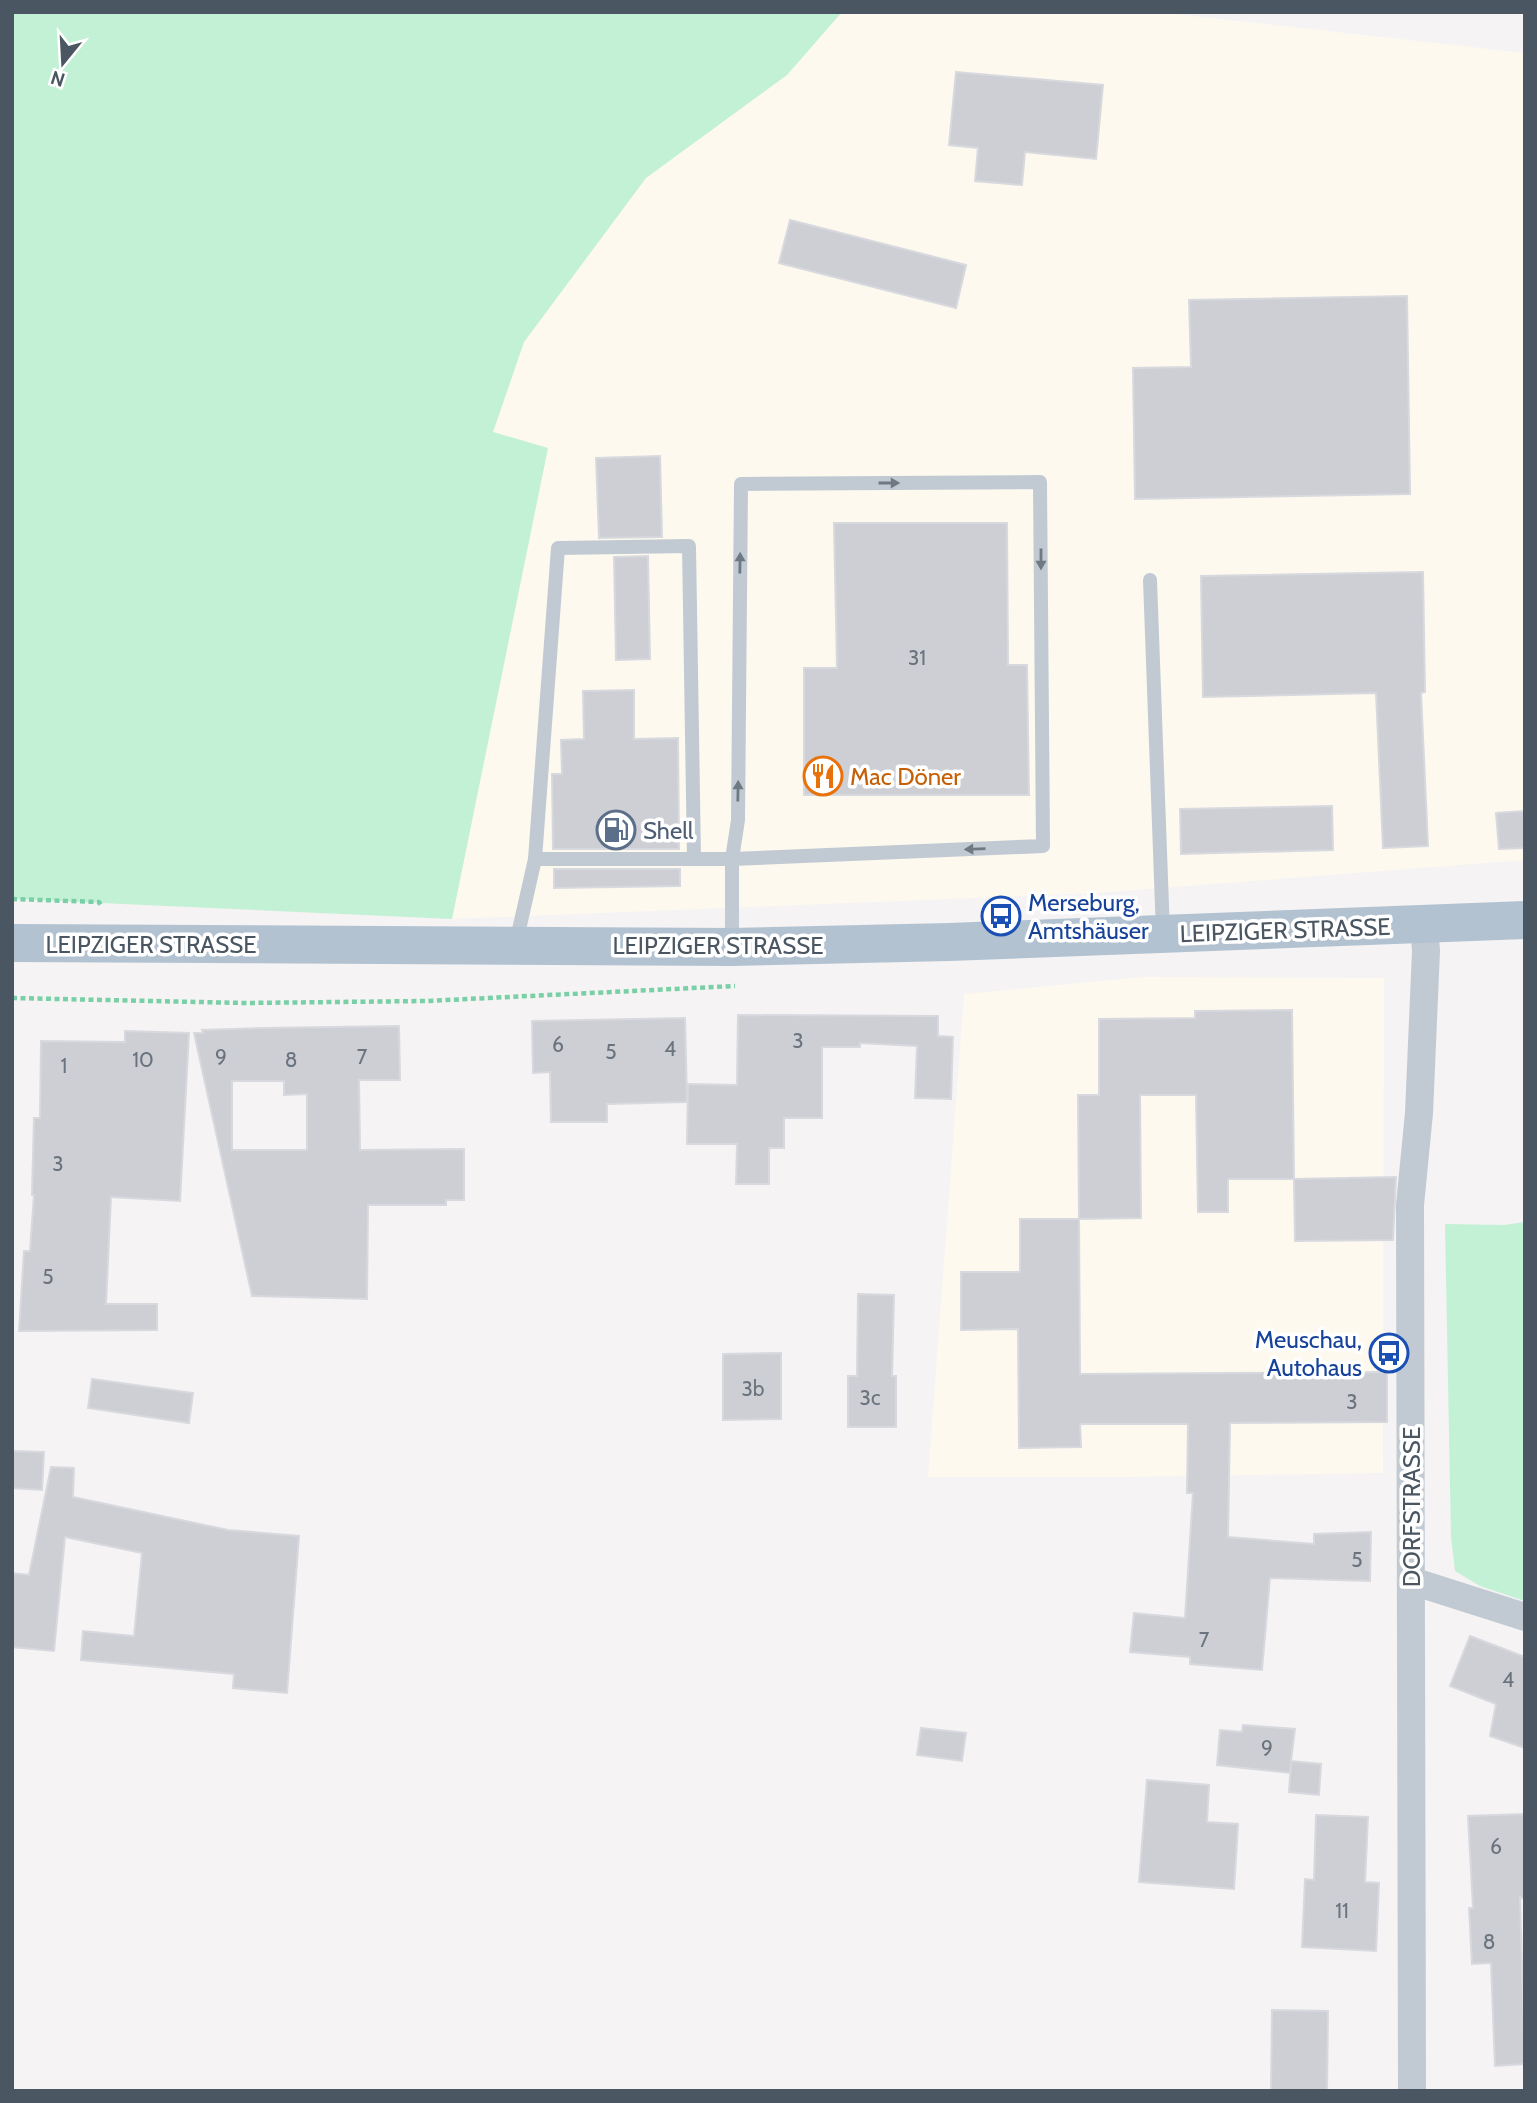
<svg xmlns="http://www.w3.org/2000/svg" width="1537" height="2103" font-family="Cabin,sans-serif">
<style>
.commercial{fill:#fdf9ef}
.green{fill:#c3f1d5}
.building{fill:#cdcfd5;stroke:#d7d9de;stroke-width:2;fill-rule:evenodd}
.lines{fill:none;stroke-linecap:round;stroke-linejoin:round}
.path{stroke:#7ad0a6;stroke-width:4.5;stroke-dasharray:5 3.5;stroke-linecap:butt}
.service{stroke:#c1cad2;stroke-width:14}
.minor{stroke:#c1cad2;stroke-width:28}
.primary{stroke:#b3c2d1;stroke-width:38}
.oneway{fill:#6e7983}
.labels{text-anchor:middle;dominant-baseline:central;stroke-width:7;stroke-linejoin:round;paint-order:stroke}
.number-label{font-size:21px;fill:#6b747e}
.food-label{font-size:24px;fill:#c56008;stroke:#fff;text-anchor:start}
.service-label{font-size:24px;fill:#4e5e75;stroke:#fff;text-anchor:start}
.transit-label{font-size:24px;fill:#164399;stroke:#fff;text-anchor:start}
.street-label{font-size:24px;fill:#4a5661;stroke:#fff}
</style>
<rect width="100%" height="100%" fill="#f5f3f3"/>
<g class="commercial">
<path d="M842,12h315l368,41v807l-428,33 -645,26 96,-471 -55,-16 31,-90 122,-164 141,-103z"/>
<path d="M1144,977l240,1 -1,495 -262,4h-193l36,-483z"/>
</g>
<g class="green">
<path d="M12,12h830l-55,63 -141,103 -122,164 -31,90 55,16 -96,471 -440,-20z"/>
<path d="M1525,1222v379l-45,-15 -25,-15 -4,-34 -6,-313 59,1z"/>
</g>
<g class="building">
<path d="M956,72l147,13 -7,74 -71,-7 -3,33 -47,-4 3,-33 -29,-3z"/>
<path d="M790,220l176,45 -10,43 -177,-45z"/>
<path d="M1407,296l3,198 -275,5 -2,-131 58,-1 -2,-67z"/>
<path d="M660,456l2,81 -63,1 -3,-80z"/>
<path d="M834,523h173l1,142h19l2,130h-225v-127h33z"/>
<path d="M648,556l2,103 -34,1 -2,-103z"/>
<path d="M1423,572l2,120 -4,1 7,153 -45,2 -7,-155 -173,4 -2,-121z"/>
<path d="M634,690v49l44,-1 1,111h-126l-1,-75h10l-1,-34 23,-1 -1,-48z"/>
<path d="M1332,806l1,44 -152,4 -1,-45z"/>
<path d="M1525,811v37l-26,1 -3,-36z"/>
<path d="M554,869h126v17l-126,2z"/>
<path d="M1292,1010l2,169h-66v33h-30l-2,-117h-56l1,123 -62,1 -1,-124h21v-76l96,-1v-7z"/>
<path d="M738,1015l200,1v20l15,1 -2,62 -36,-1 2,-52 -57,-3v4h-38v71h-38v30h-15v36h-33l1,-40h-50l1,-60 49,1z"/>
<path d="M685,1018l2,84 -80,2v18h-56l-1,-50 -17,1 -1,-52z"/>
<path d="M399,1026l1,54h-41l1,70 104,-1v51h-18v5h-78l-1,94 -115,-3 -58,-263h9l-1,-3 61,-2zM232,1081h52v14l23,-1v56h-75z"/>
<path d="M125,1031l64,2 -9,168 -69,-4 -5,107h51v26l-138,1 5,-80h6l4,-56h-2l2,-77h6l1,-77 84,1z"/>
<path d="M1396,1177l-3,63 -98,1 -1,-62z"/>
<path d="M1020,1219h59l1,155 307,-2v50l-157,1 -2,114 86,7v-10l57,-2 -1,49 -100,-3 -8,92 -72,-6v-7l-60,-5 4,-39 51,5 8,-125h-6l1,-69h-108l1,23 -62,1 -1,-119 -57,1v-58h59z"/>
<path d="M858,1294l36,1 -2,81h4v51h-48v-51h9z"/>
<path d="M781,1353v66l-58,1v-66z"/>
<path d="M92,1379l101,14 -4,30 -101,-15z"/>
<path d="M12,1451l32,1 -2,38 -30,-2z"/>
<path d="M51,1467l23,1 -1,29 155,33 71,6 -12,157 -54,-5 1,-14 -153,-14 2,-29 51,5 8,-83 -77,-16 -11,114 -42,-4v-74l17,2z"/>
<path d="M1470,1636l55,21v91l-35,-12 6,-32 -46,-18z"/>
<path d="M1243,1725l52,4 -4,32 30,3 -2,31 -30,-3 2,-29 -1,10 -73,-8 3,-35 22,2z"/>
<path d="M921,1728l45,5 -4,28 -45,-6z"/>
<path d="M1147,1780l62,5 -2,37 31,2 -4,65 -95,-7z"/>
<path d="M1525,1814v85l-5,-2 5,167 -30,2 -4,-103 -19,1 -3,-56h4l-5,-92z"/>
<path d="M1316,1815l52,2 -3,65 14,1 -3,68 -74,-4 3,-68 9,1z"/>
<path d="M1272,2010l56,1 -1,80h-56z"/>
</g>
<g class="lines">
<g class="path">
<path d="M12,899l87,3 3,5"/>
<path d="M12,998l233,5 181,-2 309,-15"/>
</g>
<g class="service">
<path d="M1150,580l13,353"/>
<path d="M535,859h159"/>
<path d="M516,943l19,-84 23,-311 131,-2 5,313h38l311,-13 -3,-364 -299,2 -3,336 -6,39v88"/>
</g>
<g class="minor">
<path d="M1412,1581l113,36"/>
<path d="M1412,2091l-2,-886 9,-92 7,-162 -2,-27"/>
</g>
<path class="primary" d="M12,943l720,4 217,-5 576,-22"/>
</g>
<defs><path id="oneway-solid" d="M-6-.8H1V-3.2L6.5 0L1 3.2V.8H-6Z" transform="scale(1.75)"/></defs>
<g class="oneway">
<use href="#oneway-solid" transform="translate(889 483)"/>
<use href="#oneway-solid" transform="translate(1041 559) rotate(90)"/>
<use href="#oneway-solid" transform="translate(740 563) rotate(-89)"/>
<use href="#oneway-solid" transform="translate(738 791) rotate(-89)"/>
<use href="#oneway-solid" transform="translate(975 849) rotate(178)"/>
</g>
<defs>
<symbol id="restaurant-ring" viewBox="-11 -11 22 22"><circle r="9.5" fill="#fff" stroke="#e8710a" stroke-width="1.5"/><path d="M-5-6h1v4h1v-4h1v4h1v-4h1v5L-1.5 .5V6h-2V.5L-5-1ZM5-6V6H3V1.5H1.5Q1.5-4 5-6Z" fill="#e8710a"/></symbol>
<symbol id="fuel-ring" viewBox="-11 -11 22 22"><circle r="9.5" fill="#fff" stroke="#5c6f8a" stroke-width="1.5"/><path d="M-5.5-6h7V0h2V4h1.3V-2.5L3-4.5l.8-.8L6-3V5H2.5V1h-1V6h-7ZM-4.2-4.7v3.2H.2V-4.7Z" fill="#5c6f8a"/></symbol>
<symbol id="bus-ring" viewBox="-11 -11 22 22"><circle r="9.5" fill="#fff" stroke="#1a4fb4" stroke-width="1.5"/><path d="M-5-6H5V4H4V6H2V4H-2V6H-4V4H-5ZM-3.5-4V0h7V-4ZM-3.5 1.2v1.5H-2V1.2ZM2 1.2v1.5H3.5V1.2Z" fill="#1a4fb4"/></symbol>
</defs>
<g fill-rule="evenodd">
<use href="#restaurant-ring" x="801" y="754" width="44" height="44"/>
<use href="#fuel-ring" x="594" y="808" width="44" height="44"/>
<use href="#bus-ring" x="979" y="894" width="44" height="44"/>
<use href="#bus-ring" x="1367" y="1331" width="44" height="44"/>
</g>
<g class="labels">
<g class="number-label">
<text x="917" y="657">31</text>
<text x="798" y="1040">3</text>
<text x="558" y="1044">6</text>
<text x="670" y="1048">4</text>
<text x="611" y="1051">5</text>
<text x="221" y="1056">9</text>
<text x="362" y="1056">7</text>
<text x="143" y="1059">10</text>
<text x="291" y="1059">8</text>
<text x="64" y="1065">1</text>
<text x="58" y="1163">3</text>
<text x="48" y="1276">5</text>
<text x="753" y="1388">3b</text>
<text x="870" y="1397">3c</text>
<text x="1352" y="1401">3</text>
<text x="1357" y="1559">5</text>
<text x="1204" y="1639">7</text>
<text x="1508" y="1679">4</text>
<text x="1267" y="1747">9</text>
<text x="1496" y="1846">6</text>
<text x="1342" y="1910">11</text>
<text x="1489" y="1941">8</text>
</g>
<g class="food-label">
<text x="850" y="776">Mac Döner</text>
</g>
<g class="service-label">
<text x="643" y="830">Shell</text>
</g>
<g class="transit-label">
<text x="1028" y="902">Merseburg,<tspan x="1028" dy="28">Amtshäuser</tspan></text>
<text x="1362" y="1339" text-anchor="end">Meuschau,<tspan x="1362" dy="28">Autohaus</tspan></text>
</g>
<g class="street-label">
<text transform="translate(1285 930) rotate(-2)">LEIPZIGER STRASSE</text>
<text x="151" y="944">LEIPZIGER STRASSE</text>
<text x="718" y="945">LEIPZIGER STRASSE</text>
<text transform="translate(1411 1507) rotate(-90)">DORFSTRASSE</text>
</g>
</g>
<rect width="1537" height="2103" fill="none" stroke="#4a5661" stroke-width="28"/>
<g transform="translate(63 63) rotate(198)" stroke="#ffffff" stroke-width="5" paint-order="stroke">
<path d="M0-5L12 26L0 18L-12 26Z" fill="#4a5661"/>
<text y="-10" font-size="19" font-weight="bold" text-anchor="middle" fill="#4a5661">N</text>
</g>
</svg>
